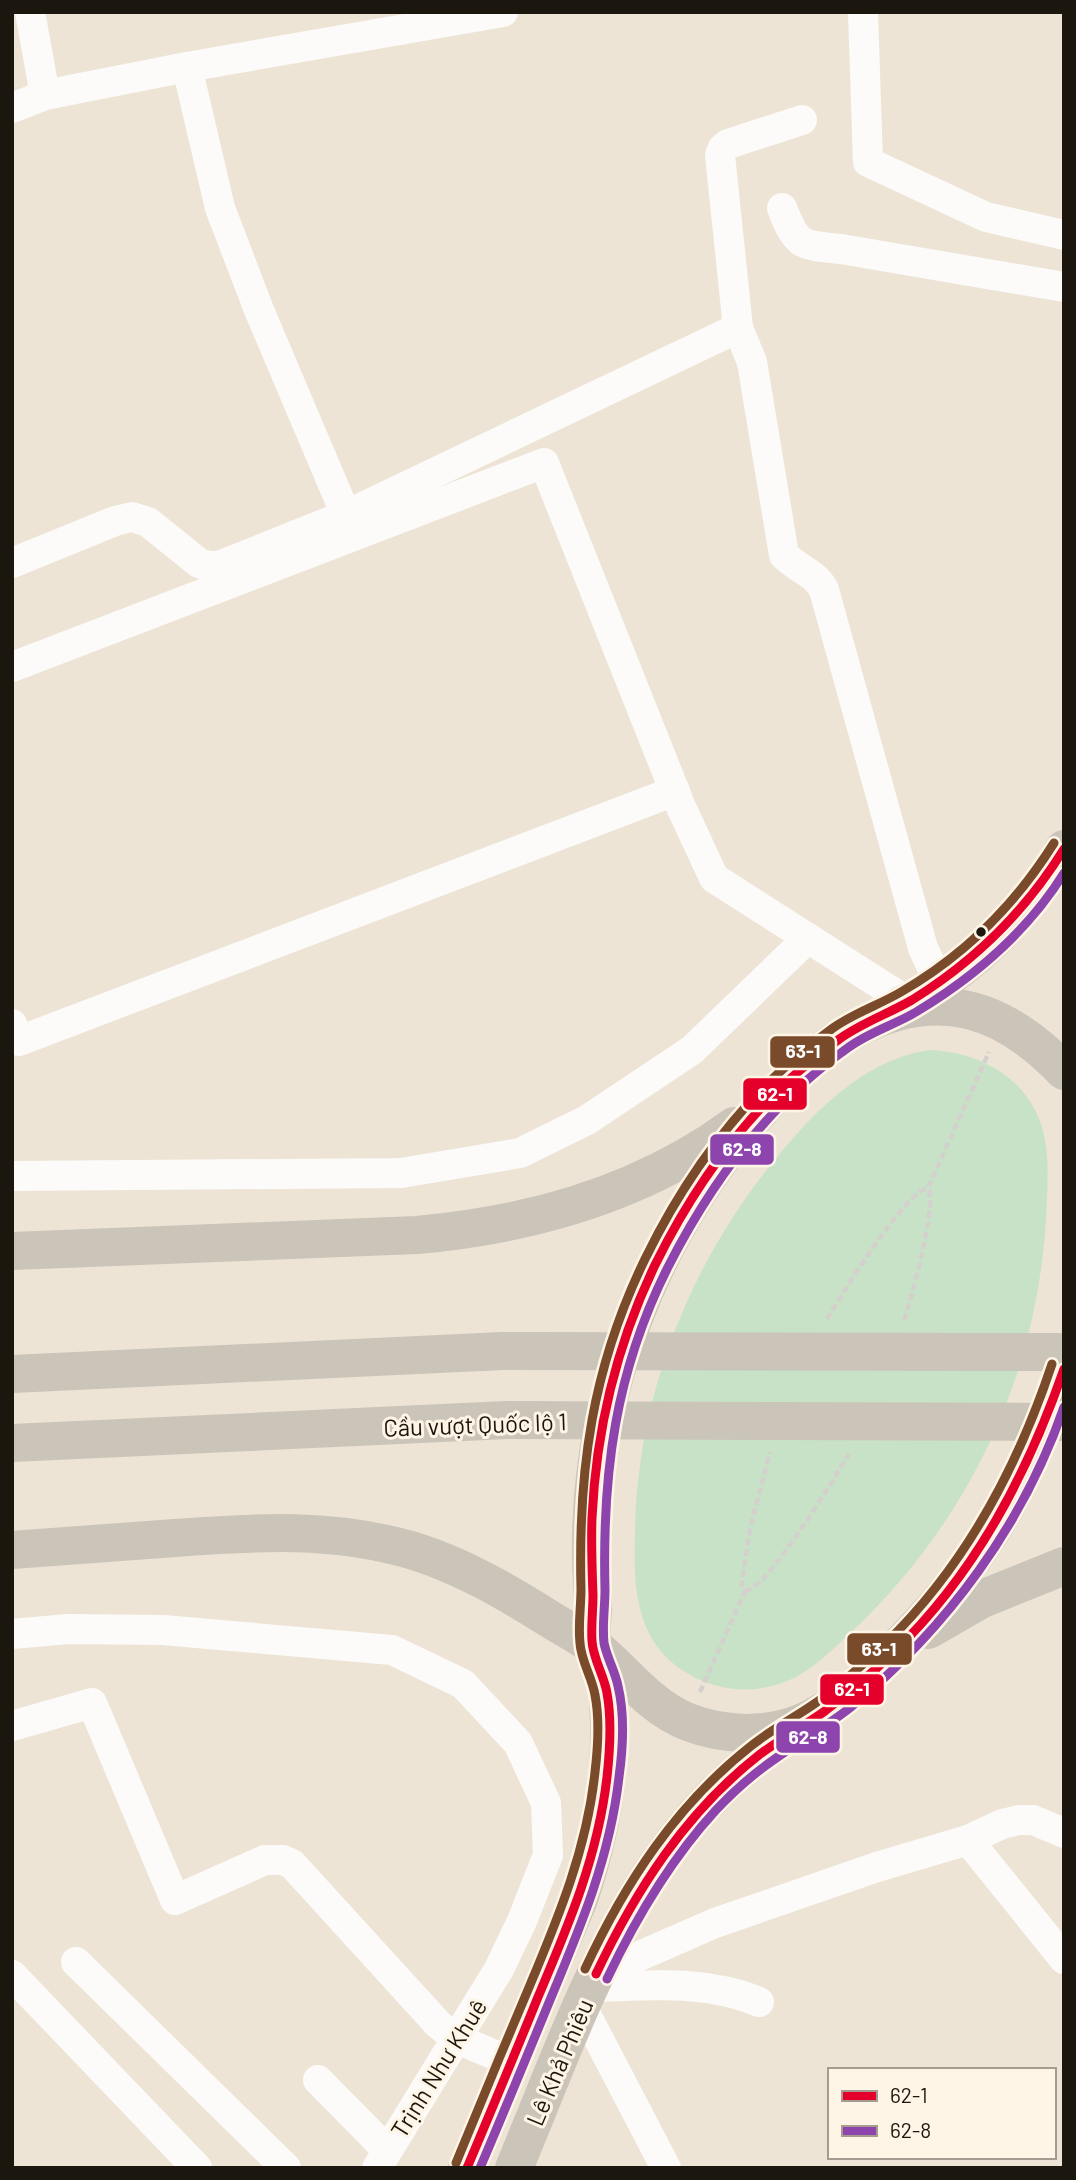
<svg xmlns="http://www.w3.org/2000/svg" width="1076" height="2180" font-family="Barlow,sans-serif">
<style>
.green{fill:#c8e2c7}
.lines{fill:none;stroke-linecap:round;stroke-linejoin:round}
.path{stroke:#d3d0cd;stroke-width:4.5;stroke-dasharray:7 3.5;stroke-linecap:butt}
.minor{stroke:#fcfbf9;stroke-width:30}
.highway{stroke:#cac4b9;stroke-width:38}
.bus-1-casing{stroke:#fef5e6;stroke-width:14}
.bus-2-casing{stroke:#fef5e6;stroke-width:14}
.bus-3-casing{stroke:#fef5e6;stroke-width:14}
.bus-1{stroke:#e4002b;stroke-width:9}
.bus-2{stroke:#8e44ad;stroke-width:9}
.bus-3{stroke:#7a4b2a;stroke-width:9}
.bus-dot{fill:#1c170e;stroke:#fef5e6;stroke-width:2.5}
.labels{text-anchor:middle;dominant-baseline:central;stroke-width:6;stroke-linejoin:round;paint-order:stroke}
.street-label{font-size:24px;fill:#1c170e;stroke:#fef5e6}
.line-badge{stroke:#fef5e6;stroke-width:2.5}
.badge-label{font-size:19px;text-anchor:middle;font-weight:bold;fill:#fff}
</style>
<rect width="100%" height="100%" fill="#ede4d6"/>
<path class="green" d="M929,1050c58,2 109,35 117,96 3,24 1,50 0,75 -4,58 -15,115 -35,170 -34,94 -91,178 -165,246 -17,16 -36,35 -59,44 -29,12 -61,11 -89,-2 -63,-30 -65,-88 -63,-149 3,-143 60,-279 153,-386 38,-44 83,-85 141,-94z"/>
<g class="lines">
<g class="path">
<path d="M827,1319c13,-22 80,-130 101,-131l61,-136"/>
<path d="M904,1320c7,-19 34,-119 24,-132"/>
<path d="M745,1591c22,-1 90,-114 104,-137"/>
<path d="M700,1692l45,-101 -3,-3v-6l8,-53 20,-77"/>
</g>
<g class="minor">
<path d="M30,12l15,83"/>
<path d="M863,12l5,150 118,55 78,18"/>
<path d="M187,67l33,141 39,102 87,205"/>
<path d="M12,108l33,-13 142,-28 316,-55"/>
<path d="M782,208c15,39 19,37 59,41l223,38"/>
<path d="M738,328l-18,-173 3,-7 5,-4 74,-24"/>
<path d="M12,563l103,-42 17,-4 16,5 51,41 9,3h11l127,-51 392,-187 14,34 32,193c12,13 32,18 40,35l99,358 16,35"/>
<path d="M12,667l532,-204 137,344 33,71 194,124"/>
<path d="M12,1024l7,17 656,-250"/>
<path d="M12,1176l389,-3 119,-20 67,-33 105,-70 116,-112"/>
<path d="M12,1634l56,-5 95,1 229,20 71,34 55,59 28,60 2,52 -26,66 -23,48 -122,199"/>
<path d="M12,1726l80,-23 83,197 90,-40h18l9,4 146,160 17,14 56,24"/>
<path d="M968,1840l96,119"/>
<path d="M76,1962l210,206"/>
<path d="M12,1975l185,193"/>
<path d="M596,1975l119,-52 162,-56 91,-27 34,-16 17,-4h14l31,13"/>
<path d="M591,1987c56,-1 115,-8 168,15"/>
<path d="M582,2007l84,161"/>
<path d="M318,2080l69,70"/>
</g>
<g class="highway">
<path d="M900,1006c68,-33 127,-92 164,-157"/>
<path d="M12,1251l405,-16c113,-10 224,-41 317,-109"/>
<path d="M12,1374l491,-23 561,1"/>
<path d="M12,1443l495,-23 557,2"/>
<path d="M12,1550c54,-4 109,-8 163,-12 83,-6 158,-11 239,13 48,15 91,40 134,67 14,9 30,17 44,27 33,26 56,61 96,77 36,14 79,15 115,0 26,-11 48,-30 68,-49 56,-52 106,-111 141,-178 21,-41 38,-83 52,-127"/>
<path d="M928,1630l54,-31 82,-33"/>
<path d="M467,2168l112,-269c19,-57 32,-116 30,-177 -1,-9 0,-20 -1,-30 -3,-15 -13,-30 -15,-45 -3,-13 0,-29 0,-42 0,-16 -2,-32 -2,-48 -2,-163 58,-318 164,-441 29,-33 64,-69 104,-89 80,-41 146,-18 205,44"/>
<path d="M514,2168c69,-164 122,-340 282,-439"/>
</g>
<defs>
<g id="bus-1">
<path d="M596,1974c40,-84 89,-161 163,-219 21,-16 45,-29 66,-44 24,-18 47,-38 69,-59 81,-78 133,-177 170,-283"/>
<path d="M467,2168c24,-57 48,-114 71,-171 31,-73 60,-141 69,-220 3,-27 5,-57 0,-84 -3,-18 -14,-34 -15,-52 -1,-15 1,-31 1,-46 -1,-26 -2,-52 -1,-77 4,-87 25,-174 63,-253 43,-87 103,-168 183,-225 23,-17 50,-26 74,-40 63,-39 113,-88 152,-151"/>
</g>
<g id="bus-2">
<path d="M607,1979c29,-61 63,-119 109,-169 17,-18 36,-35 56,-49 26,-19 54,-34 79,-54 96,-79 172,-182 213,-300"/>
<path d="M480,2168c24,-56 47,-112 70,-168 31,-74 60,-143 69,-223 4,-29 6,-62 -1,-91 -3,-15 -11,-28 -14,-43 -2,-17 1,-36 1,-53 -3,-116 10,-218 63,-323 44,-86 102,-165 181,-220 21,-15 45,-22 67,-35 58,-35 112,-81 148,-139"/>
</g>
<g id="bus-3">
<path d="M585,1969c40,-86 91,-164 166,-223 21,-17 45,-29 66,-44 24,-18 47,-38 69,-59 80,-78 131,-174 166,-279"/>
<path d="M456,2163c24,-59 49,-119 74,-178 29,-69 57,-137 65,-213 3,-25 5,-52 0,-77 -3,-18 -14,-34 -15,-52 -2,-18 1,-36 1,-54 -3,-119 11,-221 64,-330 44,-90 106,-172 188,-231 21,-15 46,-23 68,-36 64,-37 114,-87 153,-149"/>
</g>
</defs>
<use href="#bus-1" class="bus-1-casing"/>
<use href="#bus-2" class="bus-2-casing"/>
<use href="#bus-3" class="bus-3-casing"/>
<use href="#bus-1" class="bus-1"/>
<use href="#bus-2" class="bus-2"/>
<use href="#bus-3" class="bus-3"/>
</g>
<circle class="bus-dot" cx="981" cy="932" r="6"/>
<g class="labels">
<g class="street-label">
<text transform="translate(475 1424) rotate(-2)">Cầu vượt Quốc lộ 1</text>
<text transform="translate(559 2062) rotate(-67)">Lê Khả Phiêu</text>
<text transform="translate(438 2068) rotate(-58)">Trịnh Như Khuê</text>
</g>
</g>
<g class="line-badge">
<rect x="769" y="1035" width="67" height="34" rx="7" fill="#7a4b2a"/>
<rect x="742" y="1077" width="66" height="34" rx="7" fill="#e4002b"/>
<rect x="709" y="1133" width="66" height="33" rx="7" fill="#8e44ad"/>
<rect x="846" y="1632" width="67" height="34" rx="7" fill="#7a4b2a"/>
<rect x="819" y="1673" width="66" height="33" rx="7" fill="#e4002b"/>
<rect x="775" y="1720" width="66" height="34" rx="7" fill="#8e44ad"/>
</g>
<g class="badge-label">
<text x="803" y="1058">63-1</text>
<text x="775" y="1101">62-1</text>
<text x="742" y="1156">62-8</text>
<text x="879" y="1656">63-1</text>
<text x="852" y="1696">62-1</text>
<text x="808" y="1744">62-8</text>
</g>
<rect width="1076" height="2180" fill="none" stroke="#1c170e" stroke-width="28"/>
<rect x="828" y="2068" width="228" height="91" fill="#fef5e6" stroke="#a49c90" stroke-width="2"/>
<rect x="842" y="2091" width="35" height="10" fill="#e4002b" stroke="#a49c90" stroke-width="2"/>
<text x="890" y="2103" font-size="21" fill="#1c170e">62-1</text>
<rect x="842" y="2126" width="35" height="10" fill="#8e44ad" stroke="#a49c90" stroke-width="2"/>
<text x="890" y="2138" font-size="21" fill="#1c170e">62-8</text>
</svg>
